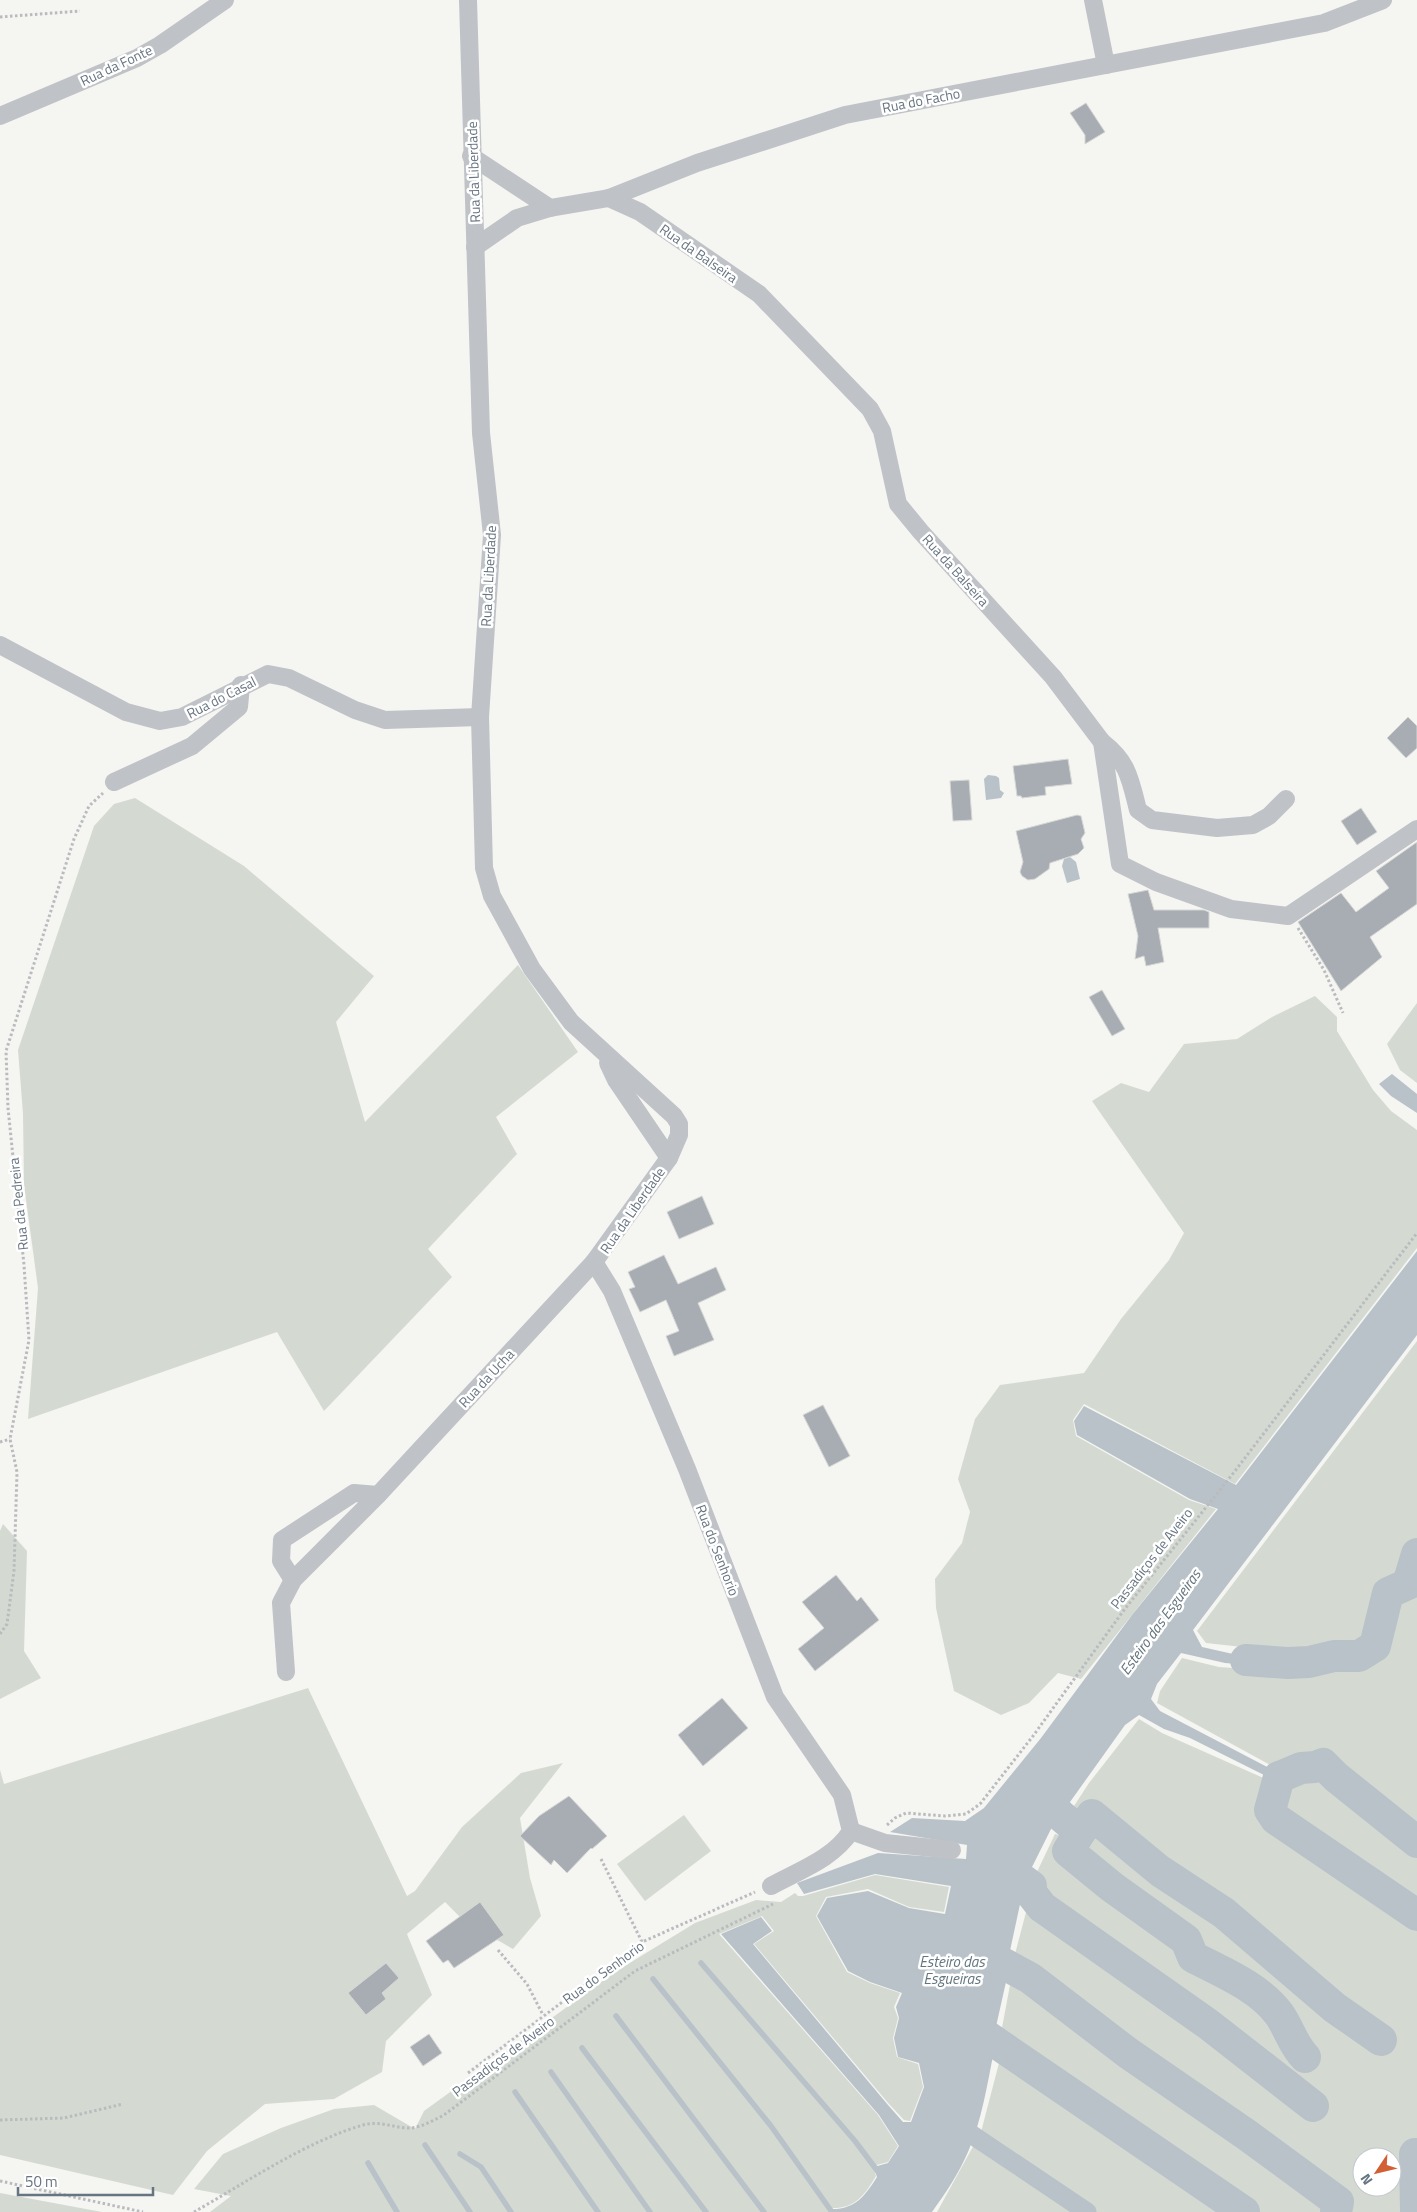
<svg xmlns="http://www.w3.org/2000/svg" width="1417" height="2212" font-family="'Titillium Web',sans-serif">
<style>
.green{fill:#d4dad2;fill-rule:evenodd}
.water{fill:#b9c2c8}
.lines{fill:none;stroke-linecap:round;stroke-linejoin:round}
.stream{stroke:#b9c2c8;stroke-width:5.5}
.canal{stroke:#b9c2c8;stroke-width:19}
.river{stroke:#b9c2c8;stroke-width:32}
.building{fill:#a7adb3;stroke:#d7d7d5}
.path{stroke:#b9bbbe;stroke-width:3;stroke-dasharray:2.5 2.5;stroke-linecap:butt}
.minor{stroke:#bfc2c6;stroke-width:18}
.labels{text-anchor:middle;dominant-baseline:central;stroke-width:5;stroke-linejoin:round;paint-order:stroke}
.street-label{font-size:14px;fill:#677481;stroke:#fff}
.water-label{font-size:15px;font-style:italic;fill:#63757d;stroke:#fff}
</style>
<rect width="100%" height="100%" fill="#f5f5f2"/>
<g class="green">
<path d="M135,798l109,68 130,110 -38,46 29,100 153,-157 60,87 -82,65 21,37 -89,95 24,28 -128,134 -47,-79 -249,87 10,-131 -14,-103 -1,-71 -5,-64 76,-224 20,-22z"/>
<path d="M1315,996l22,21v14l36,59 18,21 26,19v118l-182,236 -151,-80 -11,16 3,16 113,64 27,9 -135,170 -23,-6 -29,30 -28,12 -47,-24 -18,-83 -1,-29 27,-36 8,-31 -12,-33 17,-60 25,-34 84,-12 37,-54 48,-59 15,-27 -92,-132 29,-18 28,9 35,-48 53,-5 35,-22z"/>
<path d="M1417,1003v80l-17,-13 -13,-26z"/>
<path d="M1417,1341v871h-480l44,-80 18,-69 14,2 6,-14 -18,-18 9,-48h18l4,-10 -18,-17 22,-84 19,-40 11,3 19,-1 -11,-30 15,-23 50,-64 23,14 106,47 -3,20 2,23 11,9 4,-41 13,-11 34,4 4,-16 -13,-12 -22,3 -24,8 -117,-64 3,-12 22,-33 37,9 70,5 9,-16 -9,-4 -83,-9 -9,-12zM1362,2157h30v30h-30z"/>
<path d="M3,1524l24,27 -3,100 17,27 -41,21v-168z"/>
<path d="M308,1688l99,208 8,-5 47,-64 59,-54 42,-10 -43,55 10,60 11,38 -28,33 -49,-28 -19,-19 -38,32 25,61 -46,46 -4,31 -48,27 -69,5 -58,47 -34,44 -173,-40v-385l4,14z"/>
<path d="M684,1815l27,36 -66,50 -28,-37z"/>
<path d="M875,1875l74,12 -5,25 -35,-5 -41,-18 -42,8 -10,19 31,56 23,11 30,10 -6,14 4,11 -5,20 4,19 21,7 5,23 -13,34 -6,-1 -15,-16 -135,-160 20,-13 -12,-15 -43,18 159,181 20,31 -10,16 -15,4 3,10c-12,20 -21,33 -46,32l-1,4h-619l21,-16 -37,-7 29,-35 58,-26 53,-19 40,-4 41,24 9,-18 191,-139 80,-49 61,-23 25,2 14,-9 3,3h5z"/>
<path d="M0,2193l102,19h-102z"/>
</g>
<g class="water">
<path d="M988,775l8,1 3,2 1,12 4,3 -3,5 -15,2 -2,-21z"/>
<path d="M1070,857l6,5 4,17 -13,4 -5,-17 2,-7z"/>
<path d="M1392,1074l25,20v19l-26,-17 -12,-12z"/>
<path d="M1417,1251v84l-224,295 9,17 31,7 42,1 17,5 -6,8 -61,-5 -44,-10 -24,31 -6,15 9,12 115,60 7,1 15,-9 26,1 4,13 -27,-6 -19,11 -6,22v23l-9,-16 8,-31 -84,-42 -26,-9 -25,-14 -14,10 -55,77 10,30 -10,-2 -15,-9 -30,60 -17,79 22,18 -22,-5 -13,58 20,24 -21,-4c-7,34 -12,69 -26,101 -9,21 -23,42 -36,60h-102v-3c25,1 35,-13 47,-32l-3,-10 14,-4 11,-17 -20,-31 -158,-181 40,-17 11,14 -19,13 135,161 15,17h8l13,-35 -5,-24 -21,-6 -4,-19 5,-20 -3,-11 6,-14 -32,-11 -22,-11 -31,-55 10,-18 41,-7 41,17 36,6 6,-28 -76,-12 -71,20 -7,-11 81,-30 88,6 1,-14 -77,-13 22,-14 53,3 19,-13 57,-70 91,-123 86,-106 -28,-10 -113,-64 -3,-14 10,-15 152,79z"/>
</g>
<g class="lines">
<g class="stream">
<path d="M701,1963l154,178 24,32"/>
<path d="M653,1979l118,147 61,86"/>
<path d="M616,2016l148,196"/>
<path d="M582,2048l124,164"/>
<path d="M551,2072l99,140"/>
<path d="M515,2092l83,120"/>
<path d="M425,2145l45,67"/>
<path d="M460,2154l21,13 30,45"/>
<path d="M368,2163l29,49"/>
</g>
<path class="canal" d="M953,2122l134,90"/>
<g class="river">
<path d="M1246,1660l42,3 21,-1 25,-6h25l16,-10 13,-53 20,-9 9,-30"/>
<path d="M1282,1776l19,-8 14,-1 8,-3 13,13 81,65"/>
<path d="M1279,1777l-9,33 6,9 141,96"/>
<path d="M1047,1804l33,28 -12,19 44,36 74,53 7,17c29,15 66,30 86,57 10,14 14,31 26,43"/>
<path d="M1080,1832l12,-17 68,56 64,42 111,95 46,32"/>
<path d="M998,1862l33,24v7l11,14 166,117 105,82"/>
<path d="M991,1957l39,21 98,75 119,82 91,67 -2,10"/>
<path d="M979,2031l265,181"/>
<path d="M1415,2154l1,58"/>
</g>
</g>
<g class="building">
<path d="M1086,103l19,29 -20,12v-9l-15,-22z"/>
<path d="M1408,717l9,9v22l-11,10 -19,-20z"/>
<path d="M1068,759l4,25 -27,3 1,8 -24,3 -1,-2h-4l-4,-30z"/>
<path d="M969,780l3,40 -19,1 -3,-40z"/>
<path d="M1361,808l16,24 -20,13 -16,-24z"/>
<path d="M1077,815l4,1 4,17 -4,6 3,9 -6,6 -28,9 -1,6 -14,10 -7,1 -6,-4 -2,-4 3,-10 -7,-31z"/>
<path d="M1417,842v62l-47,33 12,20 -41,34 -43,-69 43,-29 15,19 33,-24 -13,-17z"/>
<path d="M1148,890l6,20h50l5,2v16h-51l6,34 -18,4 -2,-10 -9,3 3,-23 -10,-42z"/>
<path d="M1102,990l23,39 -13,7 -23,-39z"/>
<path d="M702,1196l12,28 -35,15 -12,-27z"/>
<path d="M664,1255l14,29 38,-17 10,23 -28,13 16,37 -40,16 -8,-20 13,-5 -13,-31 -26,12 -11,-23 6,-2 -7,-15z"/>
<path d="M823,1405l27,51 -21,11 -26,-52z"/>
<path d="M836,1575l21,26 4,-4 18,23 -64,51 -17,-22 26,-21 -22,-26z"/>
<path d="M722,1698l26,30 -45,38 -25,-31z"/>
<path d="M569,1796l38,40 -15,13 -1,-1 -24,25 -13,-13 -3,5 -31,-29 19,-20z"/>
<path d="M480,1902l24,33 -50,33 -6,-8 -5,3 -17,-22z"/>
<path d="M386,1963l13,15 -17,15 4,6 -20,16 -18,-22z"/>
<path d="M429,2034l13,19 -19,13 -13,-19z"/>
</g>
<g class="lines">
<g class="path">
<path d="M0,17l80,-6"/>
<path d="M1298,928l26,42 19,43"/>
<path d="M0,1442l10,-3"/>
<path d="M0,1634l7,-10 7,-53 3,-99 -7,-33 19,-99 -5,-75 -16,-157 -2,-57 68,-212 15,-33 14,-13"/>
<path d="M887,1825l8,-7 11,-5 39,3 21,-2 14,-10 53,-68 91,-126 111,-139 182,-238"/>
<path d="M601,1859l41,83"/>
<path d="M498,1950l29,34 16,31"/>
<path d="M468,2073l174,-131 113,-50"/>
<path d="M0,2120l64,-2 59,-14"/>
<path d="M0,2181l143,31"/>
<path d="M194,2212c51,-29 113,-71 169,-87 17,-5 33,4 49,3 12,-2 22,-8 32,-13l191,-144 138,-67"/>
</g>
<g class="minor">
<path d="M1093,0l13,65"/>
<path d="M0,116l137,-58 23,-13 65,-45"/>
<path d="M471,156l79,52"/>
<path d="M609,198l31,14 119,82 111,115 12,22 16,73 23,28 132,145 49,65 18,122 36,18 75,27 57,7 129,-87"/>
<path d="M475,247l42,-29 33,-10 59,-10 88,-35 148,-48 479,-92 59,-23"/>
<path d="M0,645l126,67 34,9 22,-4 86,-43 21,4 66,32 30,10 95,-3"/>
<path d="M1102,742c26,20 28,36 36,68l14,10 65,8 36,-3 16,-9 17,-17"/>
<path d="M114,782l78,-36 47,-39 2,-22"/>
<path d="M608,1063l8,17 53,78"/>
<path d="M594,1262l18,29 75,178 88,228 67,98 9,36c-18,28 -51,39 -80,55"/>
<path d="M293,1580l-12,-19 1,-21 72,-47 24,2"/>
<path d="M286,1672l-5,-69 12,-23 85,-85 216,-233 75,-104 10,-23v-11l-5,-8 -103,-94 -39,-53 -40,-73 -8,-28 -4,-151 12,-182 -11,-102 -13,-433"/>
<path d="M851,1831l34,12 67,7"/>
</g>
</g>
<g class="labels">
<g class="street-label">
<text transform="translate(116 65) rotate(-25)">Rua da Fonte</text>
<text transform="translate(921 100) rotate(-11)">Rua do Facho</text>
<text transform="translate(473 172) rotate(-92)">Rua da Liberdade</text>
<text transform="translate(699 253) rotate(35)">Rua da Balseira</text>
<text transform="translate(956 570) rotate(48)">Rua da Balseira</text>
<text transform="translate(488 576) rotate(-87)">Rua da Liberdade</text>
<text transform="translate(221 697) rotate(-27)">Rua do Casal</text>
<text transform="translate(18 1204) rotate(-96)">Rua da Pedreira</text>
<text transform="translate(632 1210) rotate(-55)">Rua da Liberdade</text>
<text transform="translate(486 1378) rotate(-47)">Rua da Ucha</text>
<text transform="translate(718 1550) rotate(69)">Rua do Senhorio</text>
<text transform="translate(1151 1558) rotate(-52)">Passadiços de Aveiro</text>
<text transform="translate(603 1972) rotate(-36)">Rua do Senhorio</text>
<text transform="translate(503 2056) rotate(-37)">Passadiços de Aveiro</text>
</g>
<g class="water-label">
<text transform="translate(1160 1622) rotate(-54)">Esteiro das Esgueiras</text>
<text x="952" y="1961">Esteiro das<tspan x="952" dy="17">Esgueiras</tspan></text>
</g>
</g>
<g transform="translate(1377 2172) rotate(235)"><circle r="24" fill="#ffffff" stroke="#c2c7cd"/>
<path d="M0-4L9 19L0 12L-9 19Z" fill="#d35f34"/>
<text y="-8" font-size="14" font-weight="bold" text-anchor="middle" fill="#677481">N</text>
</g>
<path d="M18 2187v8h135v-8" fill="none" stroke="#677481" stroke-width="2.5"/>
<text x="25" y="2187" font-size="15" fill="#677481" stroke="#ffffff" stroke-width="4" paint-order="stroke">50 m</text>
</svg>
